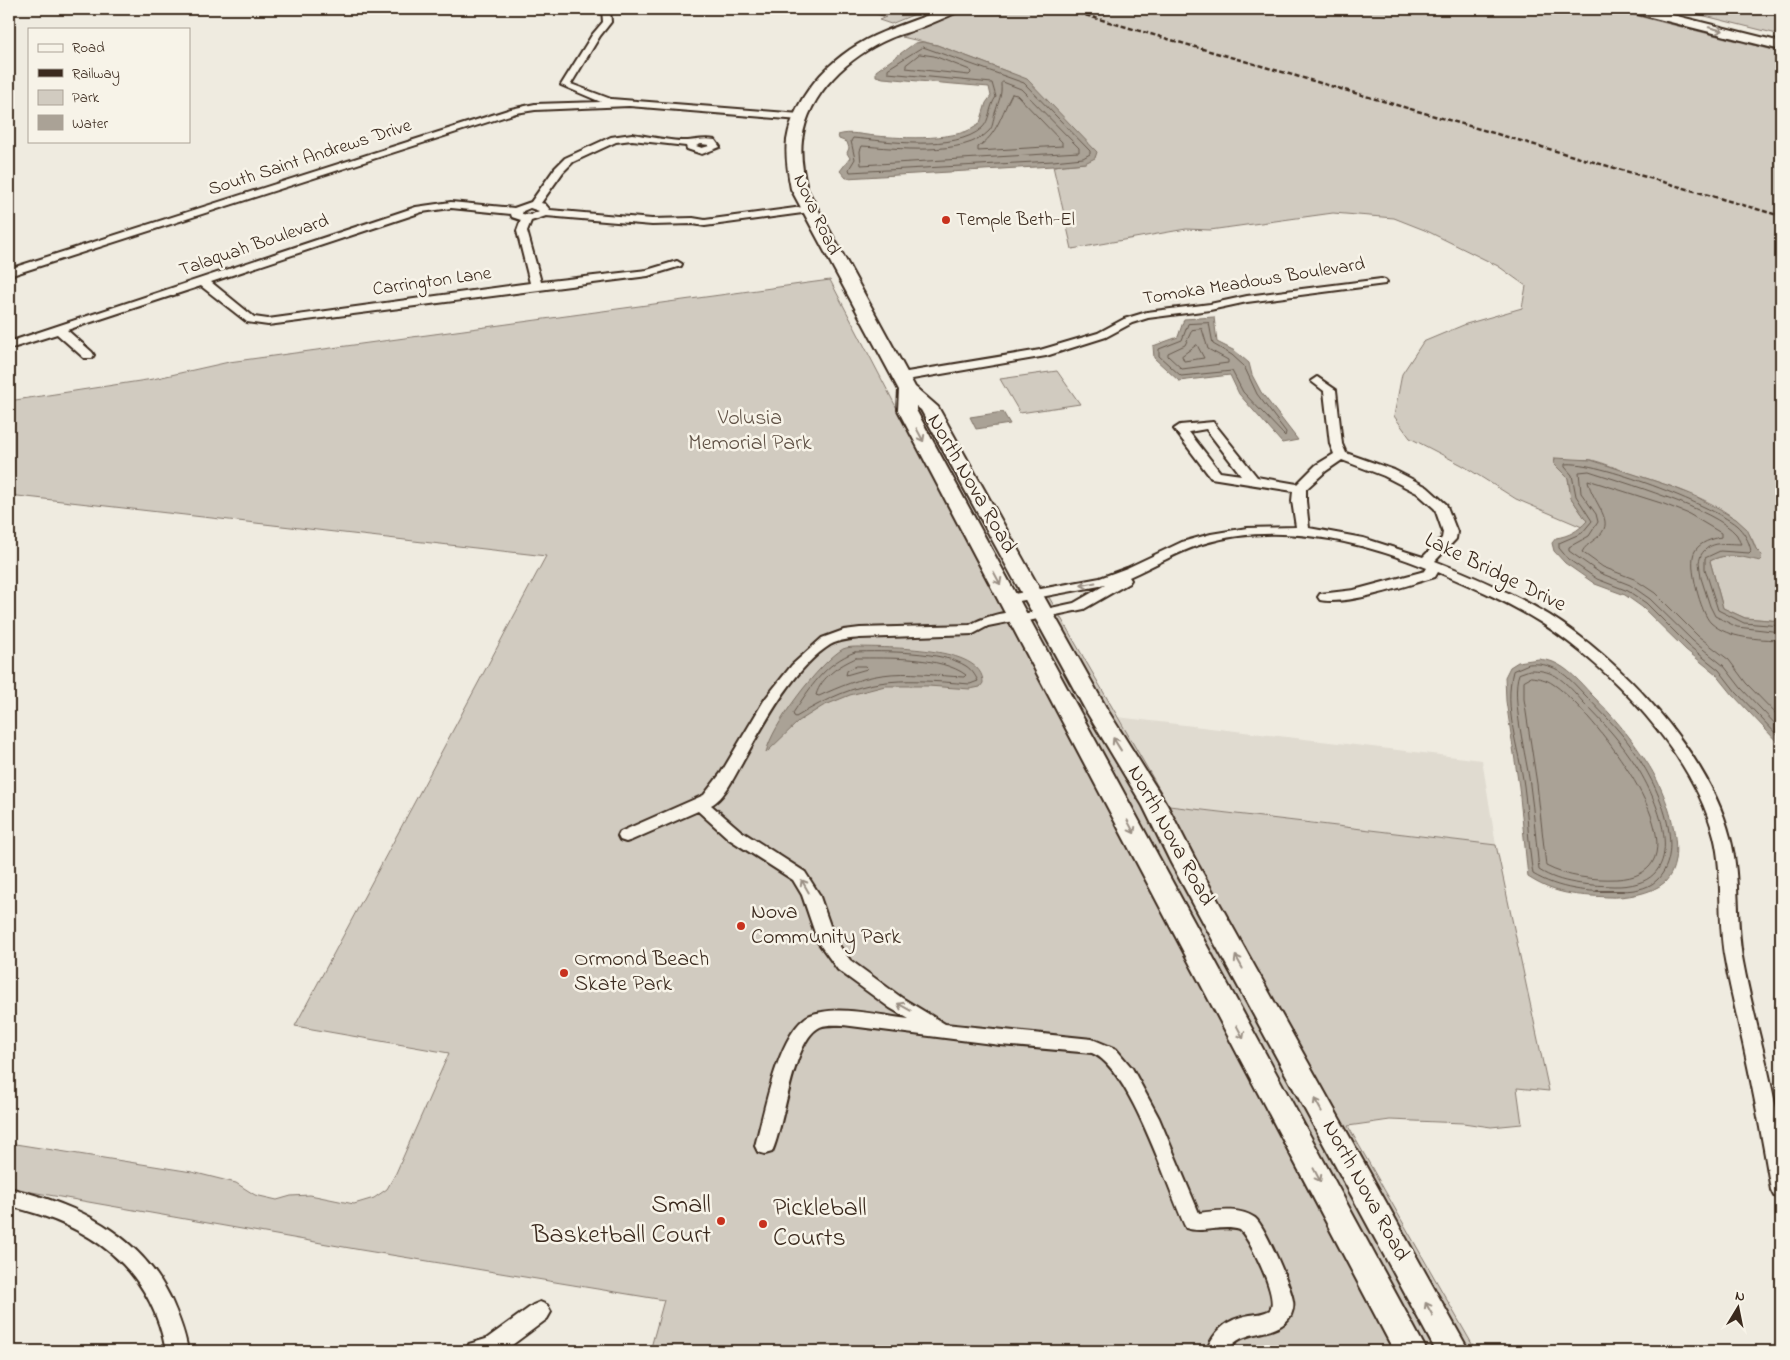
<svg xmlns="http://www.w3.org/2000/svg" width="1790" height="1360" font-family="'Indie Flower',sans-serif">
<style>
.built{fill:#e0dbd0}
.green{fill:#d1cbc0;stroke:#867a6f}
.water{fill:#aaa296;stroke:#7e7266}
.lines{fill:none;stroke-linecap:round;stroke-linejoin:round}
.shore-far1{stroke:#675a4e;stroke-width:1}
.shore{stroke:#675a4e;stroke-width:2}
.street-casing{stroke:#3b2a1e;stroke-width:4}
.primary-casing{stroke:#3b2a1e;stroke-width:4}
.street{fill:#f7f3e8;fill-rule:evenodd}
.primary{fill:#f7f3e8;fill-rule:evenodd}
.rail{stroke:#3b2a1e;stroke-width:2.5;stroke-dasharray:5 2.5;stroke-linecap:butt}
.oneway{stroke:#998e83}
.poi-dot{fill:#c8321e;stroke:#f7f3e8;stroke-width:2}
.labels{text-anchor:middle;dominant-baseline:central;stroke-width:5;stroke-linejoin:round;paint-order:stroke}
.far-street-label{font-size:19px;fill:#3b2a1e;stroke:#f7f3e8}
.far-poi-label{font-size:19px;fill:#3b2a1e;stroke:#f7f3e8;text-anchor:start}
.park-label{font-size:22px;fill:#605246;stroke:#f7f3e8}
.street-label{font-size:22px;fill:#3b2a1e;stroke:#f7f3e8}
.poi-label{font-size:22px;fill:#3b2a1e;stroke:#f7f3e8;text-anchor:start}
.near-poi-label{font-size:26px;fill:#3b2a1e;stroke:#f7f3e8;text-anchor:end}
</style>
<rect width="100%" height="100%" fill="#efebe0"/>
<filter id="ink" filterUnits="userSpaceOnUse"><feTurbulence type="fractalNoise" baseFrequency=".02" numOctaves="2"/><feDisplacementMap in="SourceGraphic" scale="10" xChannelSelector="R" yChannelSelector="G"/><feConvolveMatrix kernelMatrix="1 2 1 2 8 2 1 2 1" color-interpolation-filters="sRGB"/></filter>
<g filter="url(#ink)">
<path class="built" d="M1117,717l365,43 14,85 -327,-39z"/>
<g class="green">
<path d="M885,9h42l-36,15 -12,-4 7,-3 -9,-3z"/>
<path d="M960,9h650l171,43v569l-36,-3 -22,-10 -13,-47c11,-6 20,-6 32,-4l14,-8c-11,-43 -89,-64 -127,-76 -12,-4 -24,-10 -37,-13 -11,-2 -26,3 -38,4l14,14 3,20 16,23 -5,6 -66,-28 -54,-34 -52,-27 -16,-22 8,-42 21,-32 43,-18 56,-16 4,-22 -28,-20 -71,-35 -33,-13 -61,-5 -123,17 -24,-1 -114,20 -19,-83 32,-3 -74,-90 -74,-28 -35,-8 32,-17z"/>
<path d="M1677,9h104v26z"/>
<path d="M830,280l163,313 49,-8 127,221 327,39 53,246 -32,-3 5,36 -31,3 -28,-4 -73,-3 -42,6 128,225h-826l14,-51 -303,-50 -352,-62v-45l183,29 44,11 19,12 22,5 14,-4 19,-1 44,9 20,-6 13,-9 9,-16 53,-120 -154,-27 251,-470 -537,-61v-94l144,-22 76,-17z"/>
<path d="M1057,371l23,33 -60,9 -20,-34z"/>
</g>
<g class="water">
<path d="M923,42l14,3 90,34 70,73 -2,6 -10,5 -32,3 -207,12 -6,-7 10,-13 -3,-5 2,-5 -2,-6 -8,-3 -1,-4c13,-4 24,0 38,1 25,2 86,6 104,-13l6,-20 5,-7 -2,-9 -106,-9 -7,-2v-5l39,-28z"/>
<path d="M1214,317l3,25 18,9 14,12 3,12 9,17 37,48 -16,3 -43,-49 -9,-19 -51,6 -25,-23 -1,-12 25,-9 6,-18z"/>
<path d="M1003,412l7,12 -34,5 -6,-12z"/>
<path d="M1555,458l36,2 79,26 27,11 39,22 11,10 9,20 6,6 -2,6c-18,-4 -33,-9 -50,0l13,47 22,10 36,3v125l-48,-51 -17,-21 -30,-24 -44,-43 -17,-12 -30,-11 -30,-21 -11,-12 -2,-8 4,-5c13,-2 22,-7 31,-17l-16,-23 -3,-20 -14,-14z"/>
<path d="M859,647c26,1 125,-2 124,36l-3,4 -10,2 -42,-3h-43l-35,9 -27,11 -24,15 -33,32c5,-27 54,-91 77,-104 4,-2 12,-2 16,-2z"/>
<path d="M1539,659c4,1 10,1 14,3 15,6 27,20 38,32 20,20 39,42 55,67 18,26 45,94 19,121 -13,12 -41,16 -57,15 -33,-2 -52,-2 -80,-20l-9,-90 -13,-86 -1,-24 5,-10 8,-5z"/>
</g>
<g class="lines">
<g class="shore-far1">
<path d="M923,47l101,36 66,68v3l-7,4 -30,3 -203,11 -1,-3 6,-10 -4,-18 2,-3c34,3 102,14 129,-10 8,-7 7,-22 14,-31l-4,-14 -104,-10v-4z"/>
<path d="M920,54l14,2 36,14 1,3 -2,2 -63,-7v-3z"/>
<path d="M1003,82l18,7 58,59v4l-218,13 -1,-14 2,-5c32,2 103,11 127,-15 5,-5 4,-14 7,-21 3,-10 6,-15 5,-26z"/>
<path d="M1012,94l5,1 45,47v4l-84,5v-4c20,-13 23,-33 34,-53z"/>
<path d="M1209,323l4,21 19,11 12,11 13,28 29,38 -1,4 -42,-44 -11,-21 -51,5 -22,-20v-7l23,-9 6,-16z"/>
<path d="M1202,329l6,20 20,11v3l-46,6 -14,-13v-3l17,-8 7,-15z"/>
<path d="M1197,345l7,13 -20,3 -2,-5z"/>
<path d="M1781,626l-37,-3 -26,-13 -13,-41v-11l15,-7 29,2 2,-2c-2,-10 -7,-19 -15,-26 -25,-20 -140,-65 -171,-61v3l7,8 4,21 16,25 -10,12 -23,10v5l9,11 29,20 31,12 18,12 43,43 30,24 17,22 45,47"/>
<path d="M1781,632l-44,-5 -22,-11 -5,-10 -9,-28 -2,-16 2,-7c9,-15 25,-11 40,-11 -2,-3 -3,-8 -5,-10 -21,-25 -114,-52 -147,-63l-10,1 2,21 15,21 2,8 -9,14 -20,11v4l31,22 30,12 20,14 43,42 31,25 17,22 40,42"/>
<path d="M1781,640c-23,-1 -52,-1 -70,-17 -10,-9 -24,-60 -16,-72 5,-9 17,-12 26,-14v-4l-32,-19 -25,-10 -76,-24c2,17 22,36 16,49 -4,10 -17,13 -22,23l21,15 31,12 21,14 43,43 31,24 17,23 35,36"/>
<path d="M855,652c28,-1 88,-1 111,14 6,4 9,9 12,15l-8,3c-75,-6 -107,-8 -174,33l-2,-1 -1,-3c17,-25 32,-50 62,-61z"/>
<path d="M856,658c31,0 85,-2 110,17l-2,2c-27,-1 -55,-6 -82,-2 -22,3 -43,12 -63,21l-3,-1c5,-18 24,-30 40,-37z"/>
<path d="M1529,664c10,-1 20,1 29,6 11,7 19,17 28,26 19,20 38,38 52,61 20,30 49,93 19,123 -10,10 -27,11 -39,11 -29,2 -60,-2 -85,-17 -5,-29 -5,-59 -9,-88 -5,-38 -21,-77 -11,-115z"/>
<path d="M857,666h9l1,3 -21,6 1,-4z"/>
<path d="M1530,670c9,0 17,1 26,6 11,7 19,17 27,26 20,20 39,41 54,65 26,42 55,121 -24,119 -26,-1 -52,-2 -74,-16 -3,-28 -5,-57 -9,-85 -3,-26 -20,-89 -11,-111z"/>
<path d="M1531,677c8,1 15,2 22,7 38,24 169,189 64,195 -24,1 -50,-2 -71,-13l-9,-82 -13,-85v-18z"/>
</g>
<path class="shore" d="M1597,891h26"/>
<defs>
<g id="street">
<path d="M602,9h8l1,13 -11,14 -29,48 40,15 189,15 5,3 -5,3 -171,-14 -94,4 -19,3 -507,163v-7l502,-160 24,-5 66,-2 -40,-17 31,-50 11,-13z"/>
<path d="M632,134c15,2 42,8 56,7 9,-1 17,-3 27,-1l5,7 -18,7 -15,-5 -1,-3 -54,-6 -16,2 -43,20 -10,10 -22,31 4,1 5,6 102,9 41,-1 12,2 105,-14 5,3 -5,3 -105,14 -12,-2 -41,1 -106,-9 -15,5 -4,10 14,51 106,-12 30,-9 5,3 -1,2 -33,10 -380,49 -21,-3 -46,-36 -134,44 25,22 2,3 -2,3h-8l-27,-24 -48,15v-7l407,-135 35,-5 63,6 17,-6 24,-34 10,-10 46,-21zM701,144l8,1v1l-7,2 -6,-2zM451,208l60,6 1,3 9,3 -4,11 13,52 -262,36 -14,-2 -43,-35 211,-70zM530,208l9,3 -8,4 -9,-1 1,-3z"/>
<path d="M1381,279l4,1 2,2 -2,2 -138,18 -37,8 -62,8 -16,5 -26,14 -60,19 -145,25 -6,-4 6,-4 139,-23 58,-17 26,-14 23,-7 63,-8 37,-8z"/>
<path d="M1317,377l19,13 6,54 4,9 48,17 33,17 19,17 11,28 -1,7 -21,22c38,15 78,32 114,54 71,44 160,138 181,222 11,41 5,84 13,125 8,43 20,84 29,127 3,15 7,31 9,46 2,21 0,43 0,63l-7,-2 -3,-6c-9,-54 -19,-107 -31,-160 -5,-23 -11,-47 -15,-70 -8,-41 -1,-84 -11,-124 -22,-84 -103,-168 -174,-214 -32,-20 -67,-35 -102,-50l-3,5c-26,8 -90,29 -115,23l-2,-3 2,-3 34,-4 71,-19 2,-3c-70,-28 -151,-47 -225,-24 -25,8 -48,22 -73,33l2,3 -2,3 -45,26 -65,14 -6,-2 -25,5 -15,8 -113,4c-10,1 -21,2 -30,7 -37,23 -68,83 -89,120 -7,12 -17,34 -30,40l30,26 64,41 14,22 16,46 15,20 52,38 43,26 147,15 24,10 16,19 27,50 40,95c18,-2 40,-6 56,5 10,8 36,69 38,83 1,5 0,9 -2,14 -14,25 -50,11 -63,36h-22c9,-21 21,-32 44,-36 7,-1 13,-1 20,-5 9,-12 -19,-69 -30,-80 -18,-6 -37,4 -54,-2 -18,-38 -56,-161 -94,-175l-92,-8 -157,-20c-7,0 -16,-1 -23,2 -28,13 -35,98 -48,125l-7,2 -7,-2 -3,-6c9,-33 22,-106 49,-127 4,-4 12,-6 18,-7 25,-5 61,4 87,7l-19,-11 -52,-38 -20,-28 -16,-47 -9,-15 -64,-41 -31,-28 -66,29 -6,2 -6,-2 -2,-4 2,-4 84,-37 17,-22 44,-74 27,-34 30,-27 22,-8 16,-2 110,-3c11,-7 41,-17 53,-11l51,-11 31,-18 -97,18 -5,-1 -2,-3 2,-3 5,-1 92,-17 27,-10 55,-26 29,-8 36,-6 49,-1 -4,-26 1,-10 -82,-13 -37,-49 6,-4 33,-3 44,55 40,7 19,-19 18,-11 -4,-10 -6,-53 -13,-10zM1206,429l35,46 -21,-3 -31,-40zM1342,460l42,16 33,17 18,16 8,23 -1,6 -19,19 -60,-19 -54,-10 -3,-27v-12l20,-18z"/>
<path d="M9,1188c67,16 129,45 161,109 8,18 15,35 18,54h-22c-16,-86 -77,-126 -157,-145z"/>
<path d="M540,1302l7,3 4,7 -4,7 -43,32h-38l3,-7 17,-5 47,-34z"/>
</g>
<g id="primary">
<path d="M944,9h16l-2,3c-12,5 -25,11 -38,16 -10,4 -20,6 -29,10 -42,18 -83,55 -89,102 -2,17 1,33 5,49l108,198 23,20 170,304 59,94 30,58 272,488h-33l-265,-488 -28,-57 -57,-95 -165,-301 -5,-4v4l511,941h-33l-496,-941 1,-20 -108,-201c-3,-16 -6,-33 -4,-49 8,-49 51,-90 96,-108 20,-8 41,-15 61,-23z"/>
<path d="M1629,9h20l132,33v8l-150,-38z"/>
</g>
</defs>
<use href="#street" class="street-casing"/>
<use href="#primary" class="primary-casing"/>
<use href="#street" class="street"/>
<use href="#primary" class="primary"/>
<path class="rail" d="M1064,9l717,207"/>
</g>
<defs><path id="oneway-shaft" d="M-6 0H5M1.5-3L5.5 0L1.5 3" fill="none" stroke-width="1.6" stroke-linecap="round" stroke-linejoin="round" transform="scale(1.25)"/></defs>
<g class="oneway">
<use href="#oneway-shaft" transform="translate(1716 29) rotate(14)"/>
<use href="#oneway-shaft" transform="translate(920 435) rotate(62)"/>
<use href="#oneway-shaft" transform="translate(997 578) rotate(62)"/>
<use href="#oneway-shaft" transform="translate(1088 584) rotate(169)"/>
<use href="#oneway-shaft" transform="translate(1117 744) rotate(-122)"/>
<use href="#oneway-shaft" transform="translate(1131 827) rotate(62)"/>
<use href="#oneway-shaft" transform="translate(805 886) rotate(-120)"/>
<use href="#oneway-shaft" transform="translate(1239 962) rotate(-119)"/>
<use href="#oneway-shaft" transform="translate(904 1007) rotate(-151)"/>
<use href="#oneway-shaft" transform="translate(1240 1032) rotate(62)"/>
<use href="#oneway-shaft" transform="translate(1318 1105) rotate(-119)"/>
<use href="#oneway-shaft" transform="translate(1317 1175) rotate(62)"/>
<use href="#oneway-shaft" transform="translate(1429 1309) rotate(-119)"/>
</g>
</g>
<g class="poi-dot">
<circle cx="946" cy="220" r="5"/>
<circle cx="741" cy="926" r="5"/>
<circle cx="564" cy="973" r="5"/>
<circle cx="721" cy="1221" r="5"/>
<circle cx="763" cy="1224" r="5"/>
</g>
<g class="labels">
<g class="far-street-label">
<text transform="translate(310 158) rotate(-18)">South Saint Andrews Drive</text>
<text transform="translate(816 215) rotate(65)">Nova Road</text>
<text transform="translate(254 246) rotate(-19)">Talaquah Boulevard</text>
<text transform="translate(432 282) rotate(-8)">Carrington Lane</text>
<text transform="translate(1254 282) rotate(-9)">Tomoka Meadows Boulevard</text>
</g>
<g class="far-poi-label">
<text x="956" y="220">Temple Beth-El</text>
</g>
<g class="park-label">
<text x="750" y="419">Volusia<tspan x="750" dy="25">Memorial Park</tspan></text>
</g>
<g class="street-label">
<text transform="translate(971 484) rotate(60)">North Nova Road</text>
<text transform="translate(1495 573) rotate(26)">Lake Bridge Drive</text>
<text transform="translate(1170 836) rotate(61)">North Nova Road</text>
<text transform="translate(1365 1191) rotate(61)">North Nova Road</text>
</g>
<g class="poi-label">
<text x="751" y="913">Nova<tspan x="751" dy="25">Community Park</tspan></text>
<text x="574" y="960">Ormond Beach<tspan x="574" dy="25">Skate Park</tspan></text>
</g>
<g class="near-poi-label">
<text x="711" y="1206">Small<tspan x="711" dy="30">Basketball Court</tspan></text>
<text x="773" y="1209" text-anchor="start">Pickleball<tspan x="773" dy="30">Courts</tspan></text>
</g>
</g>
<rect width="1790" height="1360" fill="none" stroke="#f7f3e8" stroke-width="30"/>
<rect x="15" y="15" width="1760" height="1330" fill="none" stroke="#3b2a1e" stroke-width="2" filter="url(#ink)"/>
<rect x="28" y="28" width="162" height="115" fill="#f7f3e8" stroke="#aca397"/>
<rect x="38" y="44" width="25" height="8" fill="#f7f3e8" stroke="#aca397"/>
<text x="72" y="52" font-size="15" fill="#3b2a1e">Road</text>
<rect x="38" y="69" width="25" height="8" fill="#3b2a1e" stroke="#aca397"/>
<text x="72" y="78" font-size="15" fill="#3b2a1e">Railway</text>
<rect x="38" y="90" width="25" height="15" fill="#d1cbc0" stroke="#aca397"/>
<text x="72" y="102" font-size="15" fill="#3b2a1e">Park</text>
<rect x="38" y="115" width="25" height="15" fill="#aaa296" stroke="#aca397"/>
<text x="72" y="128" font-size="15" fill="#3b2a1e">Water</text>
<g transform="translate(1738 1308) rotate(10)" stroke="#f7f3e8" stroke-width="4" paint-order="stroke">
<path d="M0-4L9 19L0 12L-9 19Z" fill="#3b2a1e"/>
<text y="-8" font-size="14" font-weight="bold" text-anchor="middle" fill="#3b2a1e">N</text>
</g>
</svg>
